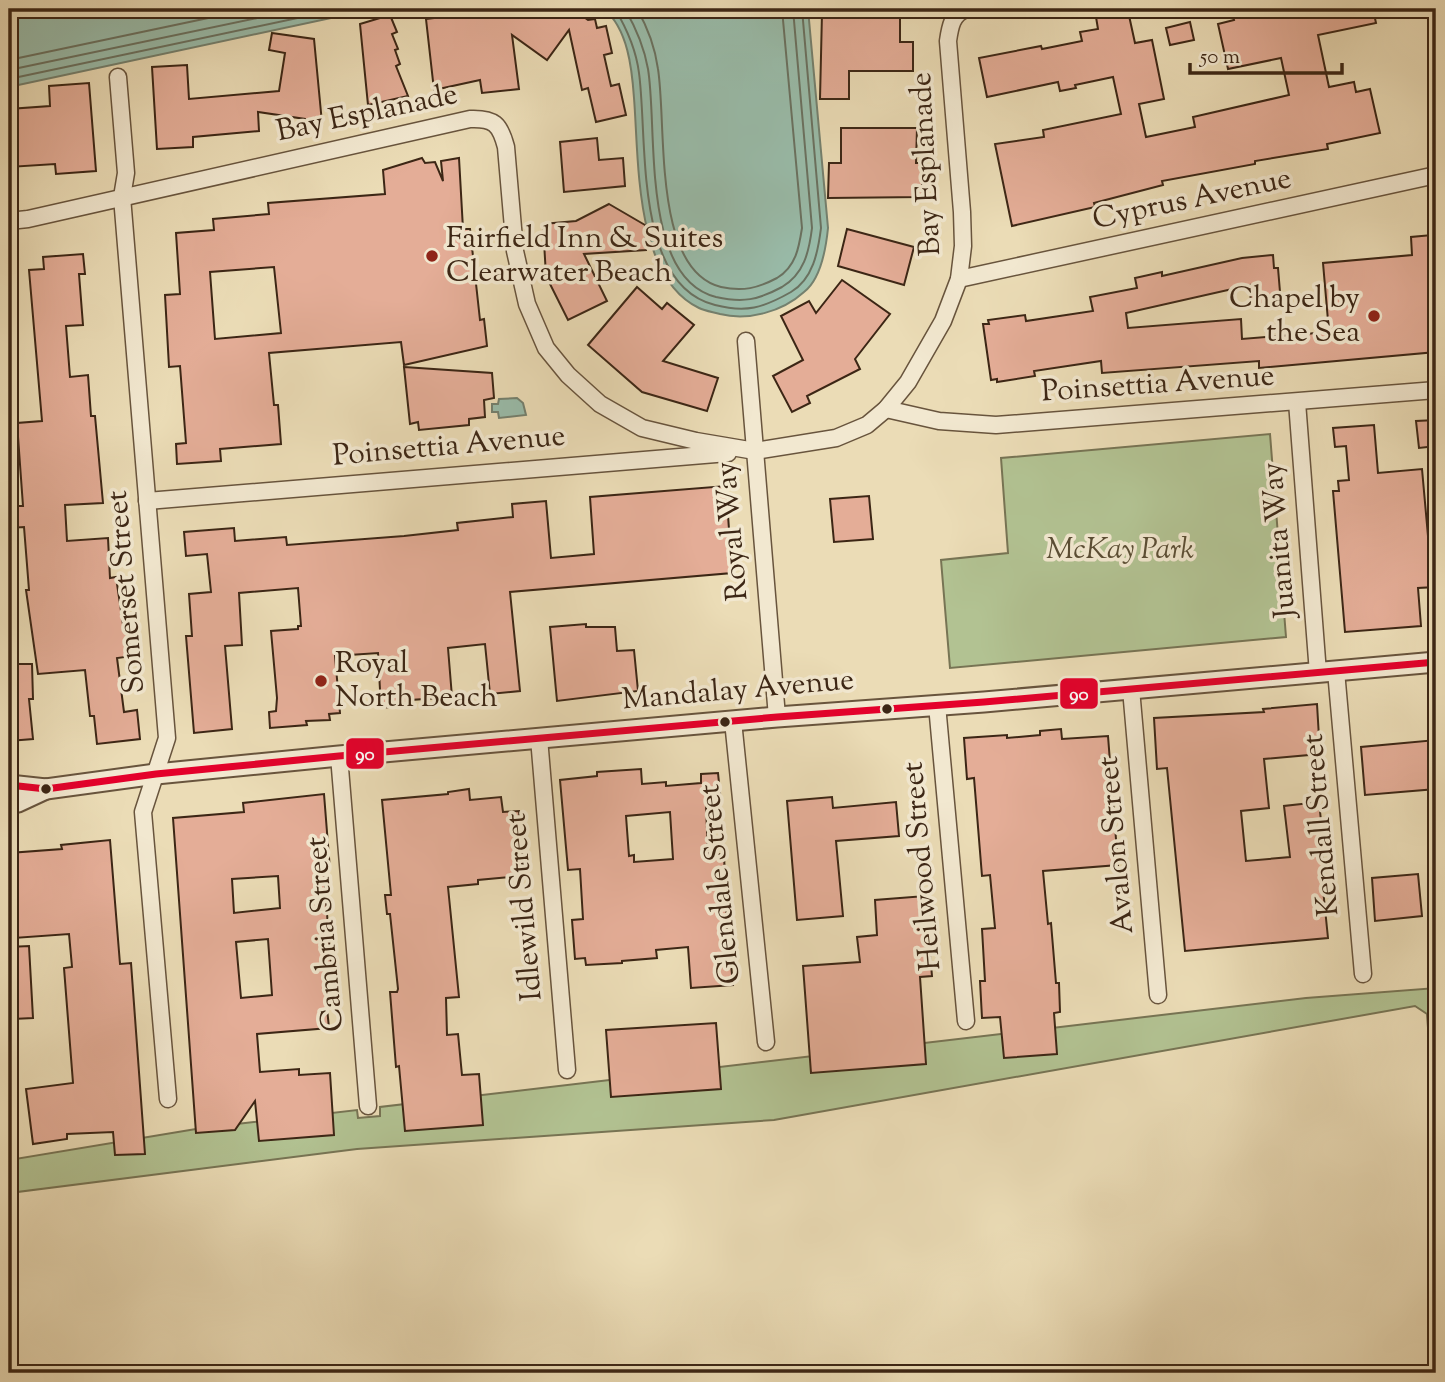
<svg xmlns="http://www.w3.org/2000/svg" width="1445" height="1382" font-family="'Sorts Mill Goudy',serif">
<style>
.green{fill:#b2c292;stroke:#777454;stroke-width:2}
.water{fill:#99bcaa;stroke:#74806e;stroke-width:2}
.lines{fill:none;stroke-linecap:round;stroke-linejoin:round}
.shore{stroke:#6a7160;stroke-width:2}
.building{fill:#e4ad97;stroke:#3c2615;stroke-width:2;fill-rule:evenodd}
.minor-casing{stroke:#68543d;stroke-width:19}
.tertiary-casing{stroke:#68543d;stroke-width:23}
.minor{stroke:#f2e8d0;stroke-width:16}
.tertiary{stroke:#f2e8d0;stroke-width:19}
.bus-1-casing{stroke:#f2e8d0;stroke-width:12}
.bus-1{stroke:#e4002b;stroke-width:7}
.poi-dot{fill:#8f2418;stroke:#f2e8d0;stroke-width:2.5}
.bus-dot{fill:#3c2615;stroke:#f2e8d0;stroke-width:2.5}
.labels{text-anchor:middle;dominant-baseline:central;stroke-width:7;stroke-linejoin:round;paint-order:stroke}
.street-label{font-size:30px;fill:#3c2615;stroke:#f2e8d0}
.poi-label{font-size:30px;fill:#3c2615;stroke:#f2e8d0;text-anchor:start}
.park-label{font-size:30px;font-style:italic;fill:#5a4d34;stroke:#f2e8d0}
.line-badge{stroke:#f2e8d0;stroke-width:2.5}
.badge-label{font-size:19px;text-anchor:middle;font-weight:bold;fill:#fff}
</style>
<rect width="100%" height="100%" fill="#ebdcb6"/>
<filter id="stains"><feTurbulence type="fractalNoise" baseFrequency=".00286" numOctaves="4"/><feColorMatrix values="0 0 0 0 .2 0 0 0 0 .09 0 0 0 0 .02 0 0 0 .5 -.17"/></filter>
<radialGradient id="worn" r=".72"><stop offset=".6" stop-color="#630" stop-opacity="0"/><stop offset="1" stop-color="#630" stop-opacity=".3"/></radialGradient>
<g class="green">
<path d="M1270,434l16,203 -336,31 -9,-108 67,-7 -7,-95z"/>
<path d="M1436,988v80h-5l-4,-54 -12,-8 -641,114 -417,29 -348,44v-33l193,-32 155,-18 1,8 22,-2v-9l926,-109z"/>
</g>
<g class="water">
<path d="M9,9h364l-364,78z"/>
<path d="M604,9h204l20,219c-2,20 -7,51 -24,64 -22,20 -56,29 -84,22 -7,-2 -15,-3 -21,-6 -65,-31 -60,-149 -65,-210 -2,-29 -6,-69 -30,-89z"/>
<path d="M517,398l6,5 3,12 -27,3 -1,-6h-6v-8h6l1,-5z"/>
</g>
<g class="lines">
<g class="shore">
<path d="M615,9c12,20 21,40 24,64 9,65 -6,212 76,232 31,8 48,3 76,-13 22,-13 27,-40 30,-64l-19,-219"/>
<path d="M625,9c11,19 19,37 23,60 10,59 -8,209 68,228 27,6 42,3 66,-10 22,-13 27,-35 30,-59l-19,-219"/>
<path d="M637,9c11,19 18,38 21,60 9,56 -6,201 63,218 22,5 37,1 56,-9 19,-11 22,-31 25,-50l-20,-219"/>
<path d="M9,60l242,-51"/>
<path d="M9,70l291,-61"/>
<path d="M9,79l331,-70"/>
</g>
</g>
<g class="building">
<path d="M474,9h110l-4,5 8,6 7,-1 2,9 9,-2 6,27 -8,2 7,31 8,-2 7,31 -30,7 -8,-34 -6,2 -13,-60 -22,30 -35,-25 7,54 -37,4 -2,-13 -46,10 -8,-71 48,-6z"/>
<path d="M1231,9h142l3,14 -58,12 11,52 25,-5 2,10 14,-3 10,44 -53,11 1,5 -73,12v3l-93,17 1,4 -69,18 1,4 -83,19 -17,-82 49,-7 -1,-7 78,-16 -8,-37 -38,8 1,3 -16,3 -2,-9 -71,15 -8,-39 62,-12 1,3 40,-8 -2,-9 18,-3 -2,-12 32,-6 7,32 17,-3 12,59 -25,5 7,33 49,-10 -2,-10 96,-22 -8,-37 -53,11 -10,-45 16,-4z"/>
<path d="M822,13l78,2v27h13v29h-64v28h-29z"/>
<path d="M390,15l7,17 -5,2 6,15 -3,1 5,14 -4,2 12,30 -40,9 -8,-81z"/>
<path d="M1190,22l4,18 -24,5 -4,-17z"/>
<path d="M272,33l42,6 8,84 -16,1 -1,-5 -47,-7 1,19 -66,6v10l-36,2 -5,-82 35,-2 2,34 90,-8 6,-38 -16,-3z"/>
<path d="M89,83l7,88 -40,3 -1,-10 -46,3v-58l41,-3 -1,-20z"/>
<path d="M841,128h76l-1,35h6v34l-94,1 1,-35h12z"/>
<path d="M597,138l2,22 24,-2 2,28 -61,6 -4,-50z"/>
<path d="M422,158l3,5 10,-1 8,19 -2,-20 18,-3 4,71h7l10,91 4,-1 3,27 -83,19 -3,-23 -132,11 5,52h4l3,39 -61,5 1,12 -44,3 -1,-20 10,-1 -6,-77 -11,1 -4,-72 15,-1 -4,-61 38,-3 -1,-11 56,-5 -1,-11 117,-9 -2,-24zM274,267l7,66 -66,6 -5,-67z"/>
<path d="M609,204l36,21 1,25 -62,4 23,47 -39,19 -22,-44 -3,-52 33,-3z"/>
<path d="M847,229l67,18 -10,38 -66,-19z"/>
<path d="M1432,235l4,30v87l-177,16v-7l-157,12 -1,-12 -67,10 1,5 -38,6v-3l-6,1 -8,-56h6l-1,-4 37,-5 1,6 67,-10 -3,-14 47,-9 -2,-10 27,-6v4l80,-18 31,-3 1,13h4l2,24h-4l1,12 -26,2 -1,-21 -124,28 2,15 113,-9 1,20 87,-7 -6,-69 89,-8 -1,-18z"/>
<path d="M83,254l2,20h-6l4,51 -17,1 4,51 18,-2 3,41h4l8,87 -38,2 2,36 41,-3 2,40 6,-1 8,54h6l3,25 -16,2 7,54 13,-2 3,29 -43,5 -3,-28h-4l-5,-46 -47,4 -12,-84h3l-5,-63 -15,1v-22h14l-6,-83 25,-2 -13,-151 15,-1 -1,-12z"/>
<path d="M842,280l48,34 -35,45 5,10 -53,27 3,7 -18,9 -19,-36 30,-16 -22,-44 28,-15 7,12z"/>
<path d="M637,287l25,22 5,-6 27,22 -31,36 55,17 -11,33 -65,-19 -54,-47z"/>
<path d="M404,367l88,6 2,25 -10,2 1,17 -16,2v6l-50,5 -1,-8 -8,2z"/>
<path d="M1436,420v26l-17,2 -3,-27z"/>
<path d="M1374,425l4,48 44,-4 6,67h8v51l-18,1 3,38 -76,6 -12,-141h6l-1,-10 11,-1 -3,-34 -11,1 -2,-19z"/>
<path d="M726,486l6,87 -222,19 10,99 -30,3 -5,-50 -37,4 4,49 -41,3v5l-30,3 -3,-55 -43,3 5,57 -11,1 1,6 -24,1 1,4 -37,3 -1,-16 7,-1 1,-13 -6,-67 27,-2v-3h3l-3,-38 -59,5 3,52 -17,1 7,83 -38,4 -8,-97h6l-3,-42 22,-2 -4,-38 -21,2 -2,-24 50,-4 1,13 51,-4 1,8 117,-9 54,-6 -1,-7 56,-6 -1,-13 34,-3 5,57 43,-4 -4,-57z"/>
<path d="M869,496l4,43 -39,3 -4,-43z"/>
<path d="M586,624v3h29l2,24 17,-1 4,41 -81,10 -7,-74z"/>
<path d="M9,664h23l1,35h-4l4,40 -24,2z"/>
<path d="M1317,704l3,50 -56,5 5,49 -28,3 5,50 44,-4 -6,-51 35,-4 5,47 -2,1 3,39h-2l5,49 -143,13 -18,-183 -10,1 -3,-51 110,-6 -1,-3z"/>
<path d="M1061,729l1,10 46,-3 10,129 -75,6 5,53 3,-1 5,60h3l1,29 -6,1 3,41 -53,4 -4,-41 -18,1 -2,-37h5l-3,-52 13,-1 -5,-53 -8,1 -8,-98 -7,1 -3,-41 43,-3v3l33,-3v-4z"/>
<path d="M1436,740v49l-71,6 -4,-48z"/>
<path d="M641,769l1,15 24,-2v4l35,-3v-9l17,-1 3,30 -15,2 2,50 16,-1 4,100h2l3,31 -42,3 -3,-41 -32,3 1,8 -35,3v2l-36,2 -1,-7 -10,1 -3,-39 11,-1 -3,-50 -12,1 -8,-90 37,-4v-4zM670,812l3,47 -39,3v-7l-5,1 -3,-40z"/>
<path d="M469,789l1,11 31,-3 2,15 16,-1 4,53h-2l1,12 -44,4v4l-30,3 11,110 -13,1 1,37 11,-1 4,41 17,-1 4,51 -78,6 -6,-65 -3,1 -6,-75h7l1,-3 -8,-75h-3l-2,-19h6l-9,-95 66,-6v-2z"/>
<path d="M324,794l6,76 -6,1 2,30 6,76 -8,1 5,50 -72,6 3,38 39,-3v6l31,-2 4,62 -75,6 -4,-40 -20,29 -39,3 -23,-315 71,-6 -1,-9zM278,876l2,32 -46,5 -2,-34zM268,939l4,56 -31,3 -5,-56z"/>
<path d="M832,797l1,11 63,-6 3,34 -63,5 7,75 -46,4 -10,-119z"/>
<path d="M110,840l10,124 11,-1 14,191 -30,1 -2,-23 -46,2v5l-34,5 -7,-55 47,-6 -9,-115 8,-1 -3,-33 -55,4 -5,-50v-35l53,-4 -1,-4z"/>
<path d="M1418,874l4,42 -47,5 -3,-43z"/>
<path d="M925,896l7,80 -12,1 6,87 -115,9 -8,-107 57,-4 -3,-25 20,-2 -2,-35z"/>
<path d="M29,946l4,72 -20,1 -1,-16 -3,1v-57z"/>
<path d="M716,1023l5,66 -110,8 -5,-67z"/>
</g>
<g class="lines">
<defs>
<g id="minor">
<path d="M118,77l8,96 -4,24 45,541 -24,74 25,287"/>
<path d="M9,221l19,-2 442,-100c24,-1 30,5 36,28l9,104 12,53 19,44 22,27 32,29 42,24 54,13 59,10 81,-13 31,-13 19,-16 22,-27 35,-61 16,-42 4,-33 -1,-34 -14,-171c2,-14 4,-27 18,-32"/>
<path d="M959,279l477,-104"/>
<path d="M746,341l31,376"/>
<path d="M1297,402l21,271"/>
<path d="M886,409l53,12 57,4 440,-35"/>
<path d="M147,501l581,-48"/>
<path d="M1336,671l27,303"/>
<path d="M1131,689l27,306"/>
<path d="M937,705l29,316"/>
<path d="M733,721l33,321"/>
<path d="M539,738l28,332"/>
<path d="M339,756l29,350"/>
</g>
<g id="tertiary">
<path d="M9,785l37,4 110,-15 183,-18 438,-39 207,-15 452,-40"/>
<path d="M9,804l9,-2 28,-13"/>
</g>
</defs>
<use href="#minor" class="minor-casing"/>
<use href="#tertiary" class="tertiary-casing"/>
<use href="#minor" class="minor"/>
<use href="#tertiary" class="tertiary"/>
<defs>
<path id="bus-1" d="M9,785l37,4 110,-15 183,-18 438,-39 207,-15 452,-40"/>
</defs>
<use href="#bus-1" class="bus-1-casing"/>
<use href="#bus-1" class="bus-1"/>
</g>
<g class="poi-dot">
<circle cx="432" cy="256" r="7"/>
<circle cx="1374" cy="316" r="7"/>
<circle cx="321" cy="681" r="7"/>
</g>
<g class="bus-dot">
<circle cx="887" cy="709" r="6"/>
<circle cx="725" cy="722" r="6"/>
<circle cx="46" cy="789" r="6"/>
</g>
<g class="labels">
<g class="street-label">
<text transform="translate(367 114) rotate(-12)">Bay Esplanade</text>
<text transform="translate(927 164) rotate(-93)">Bay Esplanade</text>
<text transform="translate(1192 200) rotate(-12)">Cyprus Avenue</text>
<text transform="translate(1158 385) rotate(-4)">Poinsettia Avenue</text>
<text transform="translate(449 447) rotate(-5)">Poinsettia Avenue</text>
<text transform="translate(733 531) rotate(-95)">Royal Way</text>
<text transform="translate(1280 540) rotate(-95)">Juanita Way</text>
<text transform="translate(127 592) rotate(-95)">Somerset Street</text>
<text transform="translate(738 691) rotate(-5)">Mandalay Avenue</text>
<text transform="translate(1322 825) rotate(-95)">Kendall Street</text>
<text transform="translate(1117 845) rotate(-95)">Avalon Street</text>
<text transform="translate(923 866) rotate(-95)">Heilwood Street</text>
<text transform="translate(721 884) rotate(-96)">Glendale Street</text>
<text transform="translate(525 907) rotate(-95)">Idlewild Street</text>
<text transform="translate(326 934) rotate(-95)">Cambria Street</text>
</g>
<g class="poi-label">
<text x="446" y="239">Fairfield Inn &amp; Suites<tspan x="446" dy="34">Clearwater Beach</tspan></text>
<text x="1360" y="299" text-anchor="end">Chapel by<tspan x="1360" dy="34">the Sea</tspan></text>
<text x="335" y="664">Royal<tspan x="335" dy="34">North Beach</tspan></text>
</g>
<g class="park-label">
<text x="1120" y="550">McKay Park</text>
</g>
</g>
<g class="line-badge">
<rect x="1059" y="677" width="40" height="33" rx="7" fill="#e4002b"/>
<rect x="345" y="737" width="40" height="33" rx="7" fill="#e4002b"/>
</g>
<g class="badge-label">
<text x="1079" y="700">90</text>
<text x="365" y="760">90</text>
</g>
<rect width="1445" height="1382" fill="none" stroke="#ebdcb6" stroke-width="35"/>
<rect x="10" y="10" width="1424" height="1361" fill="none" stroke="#3c2615" stroke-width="3.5"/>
<rect x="18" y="18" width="1410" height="1347" fill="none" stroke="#3c2615" stroke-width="2"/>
<path d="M1190 63v10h152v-10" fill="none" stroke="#3c2615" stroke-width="3.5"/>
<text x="1200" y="63" font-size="21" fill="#3c2615" stroke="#f2e8d0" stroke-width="5" paint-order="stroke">50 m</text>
<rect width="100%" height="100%" filter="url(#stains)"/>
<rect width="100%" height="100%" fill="url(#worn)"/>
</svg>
